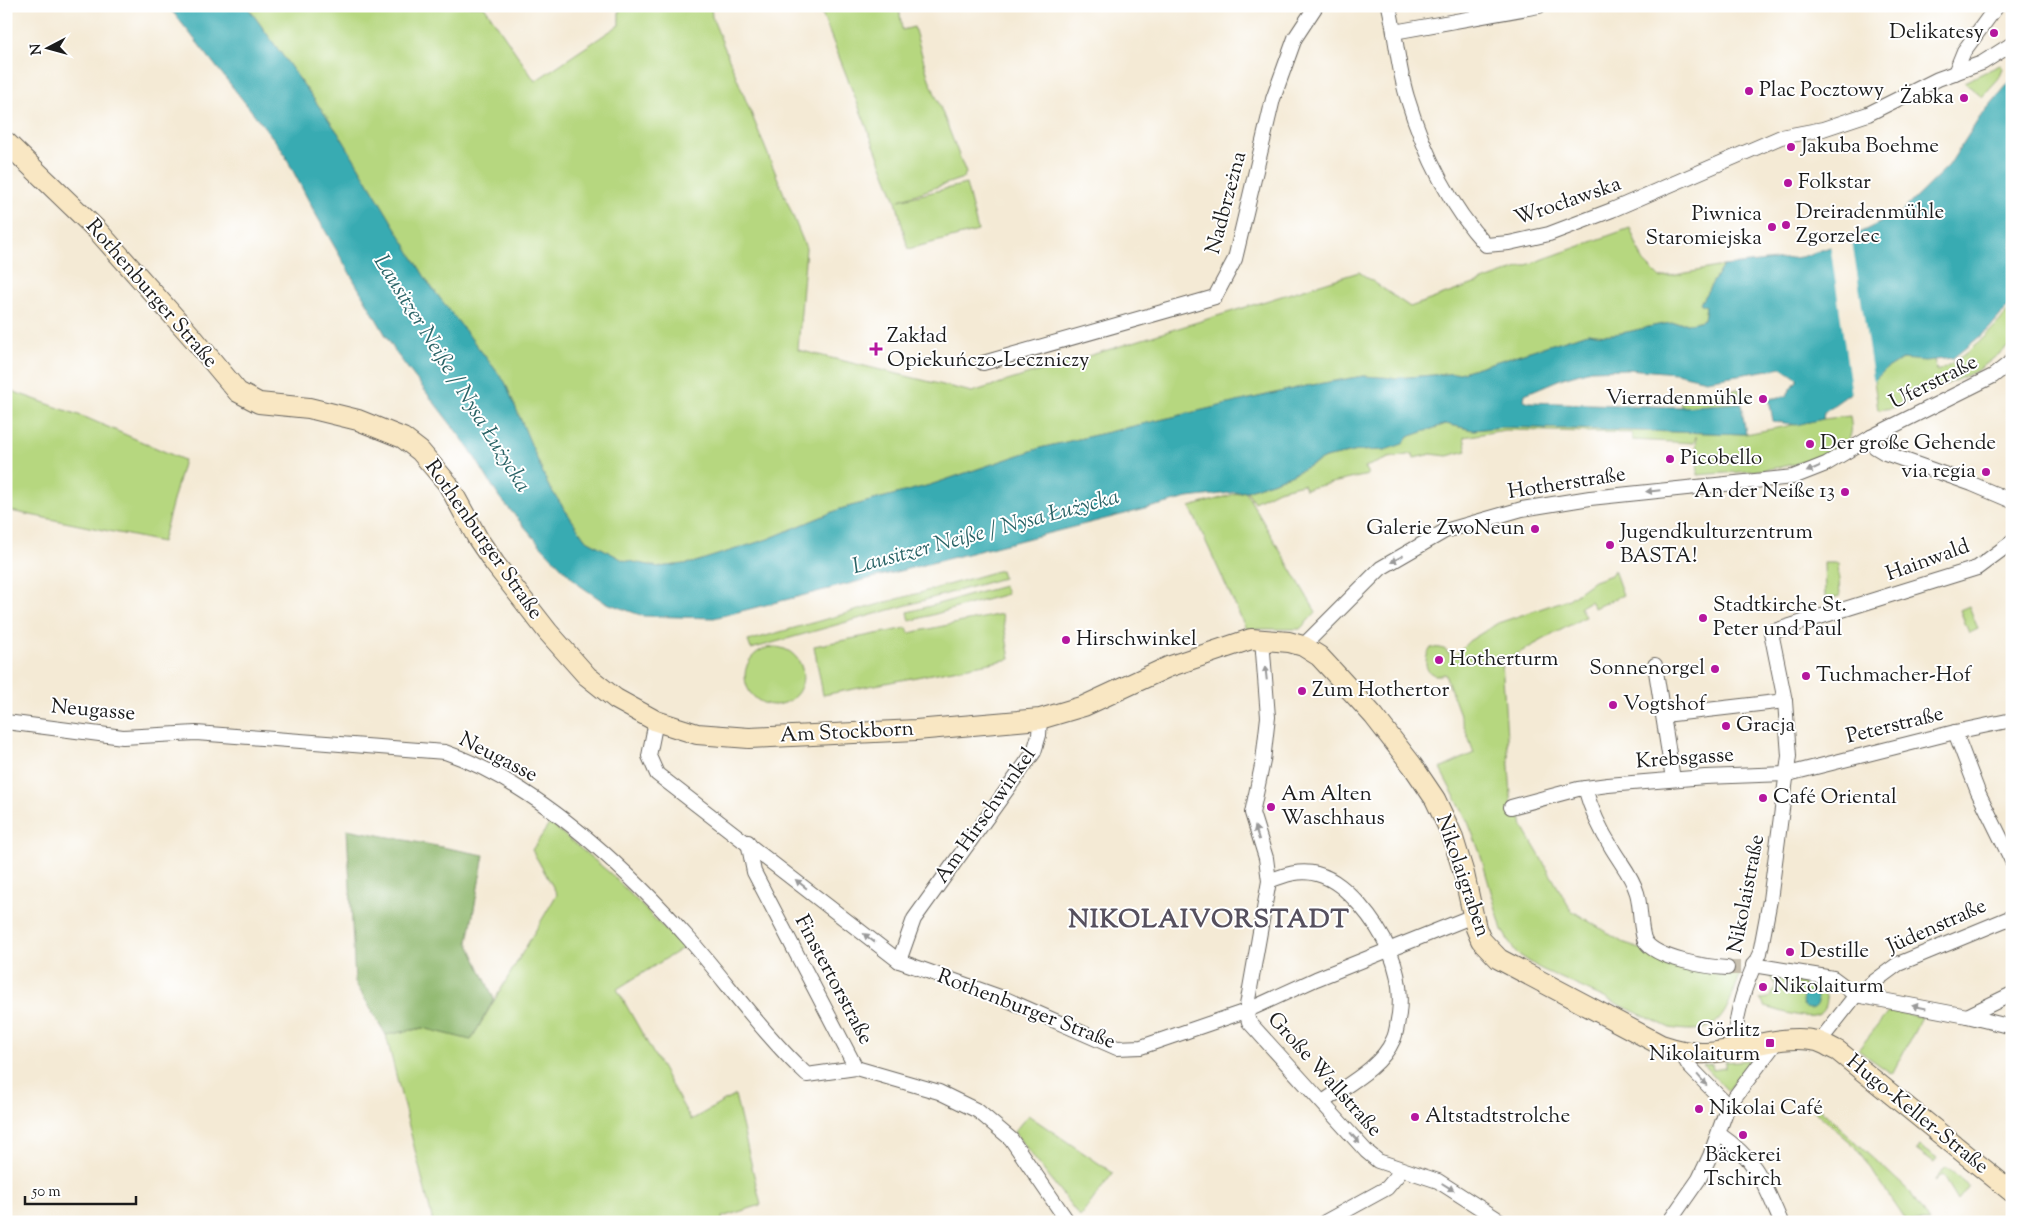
<svg xmlns="http://www.w3.org/2000/svg" width="2018" height="1228" font-family="'Sorts Mill Goudy',serif">
<style>
.green{fill:#b6d77f;stroke:#697a4e}
.forest{fill:#90b86e;stroke:#566a45}
.water{fill:#39abb2;stroke:#2a6467}
.pier{fill:#f4ead5}
.lines{fill:none;stroke-linecap:round;stroke-linejoin:round}
.street-tunnel{stroke:#c9c1b0;stroke-width:14;stroke-dasharray:14 7;stroke-linecap:butt}
.street-casing{stroke:#68645d;stroke-width:16}
.secondary-casing{stroke:#68645d;stroke-width:22}
.street{stroke:#fff;stroke-width:14}
.secondary{stroke:#f9e7c3;stroke-width:20}
.oneway{fill:#999}
.poi-dot{fill:#b5179e;stroke:#fff;stroke-width:2}
.labels{text-anchor:middle;dominant-baseline:central;stroke-width:4;stroke-linejoin:round;paint-order:stroke}
.poi-label{font-size:21px;fill:#1c1c1c;stroke:#fff;text-anchor:start}
.street-label{font-size:21px;fill:#1c1c1c;stroke:#fff}
.water-label{font-size:22px;font-style:italic;fill:#2a6467;stroke:#fff}
.district-label{font-size:26px;font-weight:bold;letter-spacing:1px;fill:#56505e;stroke:#fff}
</style>
<rect width="100%" height="100%" fill="#fff"/>
<filter id="ink" filterUnits="userSpaceOnUse"><feTurbulence type="fractalNoise" baseFrequency=".02" numOctaves="2"/><feDisplacementMap in="SourceGraphic" scale="10" xChannelSelector="R" yChannelSelector="G"/><feConvolveMatrix kernelMatrix="1 2 1 2 8 2 1 2 1" color-interpolation-filters="sRGB"/></filter>
<filter id="wash" filterUnits="userSpaceOnUse"><feTurbulence type="fractalNoise" baseFrequency=".0096" numOctaves="4" result="noise"/><feDisplacementMap in="SourceGraphic" scale="20" xChannelSelector="R" yChannelSelector="G"/><feGaussianBlur stdDeviation="1.12" result="paint"/><feColorMatrix in="noise" values="0 0 0 0 0 0 0 0 0 0 0 0 0 0 0 0 0 1.4 0 .05"/><feComposite in="paint" operator="in"/></filter>
<g filter="url(#wash)">
<rect width="100%" height="100%" fill="#f4ead5"/>
<g class="green">
<path d="M247,6h237l51,75 84,-56v-19h92l1,11 94,231 -8,102 174,42 387,-120 51,35 220,-79 13,33 17,17 63,-12 -23,37 6,3 -2,13c-11,5 -18,4 -30,4 -31,2 -53,16 -86,10l-129,40 -63,5 -33,-2 -62,11 -261,61 -110,37 -90,24 -72,30 -76,24 -33,4 -36,-7 -38,-21 -37,-54 -43,-103 -76,-98 -88,-147z"/>
<path d="M819,6h80l3,24 12,-3 14,49 38,97 -3,5 -64,22 67,-16 12,47 -70,18 -12,-48z"/>
<path d="M2000,65l3,3 -4,10 -17,19 -18,-15z"/>
<path d="M2012,307v37l-35,27 -85,37 -14,2 -4,-29 12,-12 16,-10 32,1 3,11c30,-14 54,-39 75,-64z"/>
<path d="M6,389l81,29 97,42 -22,82 -156,-32z"/>
<path d="M1739,389l2,14 -60,4 -1,-11z"/>
<path d="M1850,416c1,8 3,15 -1,23 -4,7 -15,11 -22,14 -44,19 -82,18 -129,22l-2,-39 -2,7 -62,-3v-7l-127,-3 -41,7 3,14 -20,5 -16,-2 -17,4 -1,-4 -24,4 -24,9 3,8 -63,14 -2,-5 -25,6 -24,12 -7,-11 46,-17 32,-16 33,-7 27,-1 23,-13 38,-13 27,6 29,-3 244,7 77,-15z"/>
<path d="M1245,491l71,121 -16,17h-54l-56,-122z"/>
<path d="M1824,563h14l2,33 -11,3 -4,-3z"/>
<path d="M1001,570l2,8 -252,71 -3,-8z"/>
<path d="M1614,570l9,25 -29,13 -4,-7 -10,6 5,10 -83,45 10,149 8,-1 3,17 48,83 54,34 74,24 42,5c-17,42 -18,64 -71,55l-131,-60 -24,-16 -13,-22 -22,-77 -12,-31 -28,-53 34,-16 -29,-79c-19,6 -24,-12 -14,-26 10,-1 16,0 21,10l17,-17 29,-18 71,-24 25,-18 17,-6z"/>
<path d="M1004,586l3,8 -97,27 -2,-9z"/>
<path d="M1969,606l9,23 -9,4 -9,-23z"/>
<path d="M1002,614l8,45 -187,36 -9,-49 93,-18 2,5z"/>
<circle cx="774" cy="676" r="29"/>
<path d="M550,823l61,51 72,74 -66,41 74,131 44,-25 26,110 -39,12 1,5h-290l-47,-187 37,-7 48,12 86,-146 -25,-44z"/>
<path d="M1770,976l44,9 11,9 2,5c0,31 -44,12 -62,8l-5,-8 9,-1 7,-12z"/>
<path d="M1889,1011l33,6 -30,57 -34,-24z"/>
<path d="M1750,1060l-22,31 -25,-26 9,-1 1,6 12,-2v-6z"/>
<path d="M1812,1101l98,91 19,30h-22l-51,-75 -47,-41z"/>
<path d="M1028,1115l85,58 -33,44 -66,-85z"/>
<path d="M1919,1146l18,13 -3,4 -18,-13z"/>
<path d="M1946,1167l23,19 -11,14 -15,-25 -9,6z"/>
</g>
<path class="forest" d="M347,829l137,26 -16,87 26,57 -23,41 -48,-12 -37,7 -31,-53z"/>
<g class="water">
<path d="M168,6h79l94,131 88,147 76,98 43,103 37,54 38,21 36,7 33,-4 76,-24 72,-30 90,-24 110,-37 261,-61 62,-11 33,2 63,-5 129,-40c33,6 55,-8 86,-10 12,0 19,1 30,-4l2,-13 -6,-3 23,-37 78,-9 29,-10 70,-34 49,-48 31,-48 32,-38v223l-24,28 -35,28 -28,3 -23,-2 -16,10 -12,12 -22,11 -28,20 -1,7 -27,6 -23,-4 -4,-22 17,-3 12,-17 -16,-11 -76,12 -30,-7 -49,-4 -37,1 -27,8 -38,16 -1,6 4,2 153,5 60,-4 5,31 -244,-7 -29,3 -27,-6 -38,13 -5,7 -18,6 -27,1 -33,7 -32,16 -46,17 -59,7 -474,120 -71,-2 -39,-14 -25,-17 -38,-39 -42,-49 -30,-49 -73,-95 -81,-140 -34,-65z"/>
<circle cx="1810" cy="1001" r="8"/>
</g>
<path class="pier" d="M1851,234l23,150 -22,11 -22,-151z"/>
</g>
<g filter="url(#ink)">
<g class="lines">
<path class="street-tunnel" d="M1727,968h17"/>
<defs>
<g id="street">
<path d="M1389,6c7,30 9,62 18,91 16,53 41,107 79,148l23,-2 40,-9 63,-24 169,-73 42,-8 45,-15 70,-35 44,-16 30,-19"/>
<path d="M1394,32l145,-26"/>
<path d="M1955,73l9,-22 33,-45"/>
<path d="M983,363l232,-66 20,-38 38,-160 22,-61 21,-32"/>
<path d="M1871,437l4,10 10,6 87,31 40,17"/>
<path d="M1262,639l6,78 -5,44 -11,52 14,45 3,23 -23,130 3,11 117,129 12,10 60,20 64,41"/>
<path d="M1303,646l78,-78 64,-37 77,-22 68,-11 203,-21 33,-13 45,-27 122,-61 19,-15"/>
<path d="M1655,665l18,114"/>
<path d="M1664,715l121,-14"/>
<path d="M656,721l-7,35 8,18 242,187 104,37 114,50 24,-1 105,-36 70,-32 157,-63"/>
<path d="M6,722l117,15 73,-4 249,19c94,33 180,115 245,188 39,45 74,95 117,135l49,-7 83,24 39,19 33,28 57,83"/>
<path d="M1955,732l23,60 34,69"/>
<path d="M1585,788c6,22 16,43 28,62 9,15 19,26 24,43 4,13 3,39 8,48 11,18 63,26 82,27"/>
<path d="M1511,807l67,-18 30,-4 97,-8 83,-3 167,-42 57,-12"/>
<path d="M748,842l6,30 102,196"/>
<path d="M1269,881c15,-6 32,-12 48,-7 18,5 30,17 42,30 28,32 45,68 40,110 -2,9 -2,19 -6,26 -12,28 -47,45 -70,62"/>
<path d="M899,961l15,-42 120,-167 5,-17 1,-16"/>
<path d="M1753,965l80,13 23,17 111,21 45,11"/>
<path d="M1967,1016l45,-22"/>
<path d="M1819,1042l37,-47 42,-31 114,-47"/>
<path d="M1735,1049c-1,-34 10,-66 25,-96l10,-53 19,-144 -4,-55 -14,-69 206,-64 35,-26"/>
<path d="M1680,1051l9,15 39,40"/>
<path d="M1719,1134c38,26 44,47 62,88"/>
<path d="M1325,1222l62,-34 15,-18"/>
<path d="M1669,1222l30,-43 11,-23 18,-50 49,-65"/>
</g>
<path id="secondary" d="M6,142l91,88 96,108 45,54 21,11 50,5 49,12 45,18 17,13 28,33 30,55 17,25 53,68 39,44 29,23 40,22 41,13 52,4 167,-8 124,-11 44,-13 84,-39 83,-28 38,3 14,4 16,10 14,15 41,45 38,49 23,34 17,36 12,39 12,54 5,12 18,19 162,86c15,5 29,9 45,8 36,-2 75,-20 111,-12 7,2 14,7 21,10l174,141"/>
</defs>
<use href="#street" class="street-casing"/>
<use href="#secondary" class="secondary-casing"/>
<use href="#street" class="street"/>
<use href="#secondary" class="secondary"/>
</g>
<defs><path id="oneway-solid" d="M-6-.8H1V-3.2L6.5 0L1 3.2V.8H-6Z" transform="scale(1.25)"/></defs>
<g class="oneway">
<use href="#oneway-solid" transform="translate(1813 469) rotate(156)"/>
<use href="#oneway-solid" transform="translate(1653 491) rotate(174)"/>
<use href="#oneway-solid" transform="translate(1397 559) rotate(150)"/>
<use href="#oneway-solid" transform="translate(1266 673) rotate(-96)"/>
<use href="#oneway-solid" transform="translate(1257 833) rotate(-107)"/>
<use href="#oneway-solid" transform="translate(801 884) rotate(-142)"/>
<use href="#oneway-solid" transform="translate(869 938) rotate(-142)"/>
<use href="#oneway-solid" transform="translate(1919 1007) rotate(-169)"/>
<use href="#oneway-solid" transform="translate(1702 1080) rotate(49)"/>
<use href="#oneway-solid" transform="translate(1355 1138) rotate(49)"/>
<use href="#oneway-solid" transform="translate(1448 1187) rotate(32)"/>
</g>
</g>
<g class="poi-dot">
<circle cx="1994" cy="33" r="5"/>
<circle cx="1749" cy="91" r="5"/>
<circle cx="1964" cy="98" r="5"/>
<circle cx="1791" cy="147" r="5"/>
<circle cx="1788" cy="183" r="5"/>
<circle cx="1786" cy="225" r="5"/>
<circle cx="1772" cy="227" r="5"/>
<path d="M873.5 341.5h5v5h5v5h-5v5h-5v-5h-5v-5h5z"/>
<circle cx="1763" cy="399" r="5"/>
<circle cx="1810" cy="444" r="5"/>
<circle cx="1670" cy="459" r="5"/>
<circle cx="1986" cy="472" r="5"/>
<circle cx="1845" cy="492" r="5"/>
<circle cx="1535" cy="529" r="5"/>
<circle cx="1610" cy="545" r="5"/>
<circle cx="1703" cy="618" r="5"/>
<circle cx="1066" cy="640" r="5"/>
<circle cx="1439" cy="660" r="5"/>
<circle cx="1715" cy="669" r="5"/>
<circle cx="1806" cy="676" r="5"/>
<circle cx="1302" cy="691" r="5"/>
<circle cx="1613" cy="705" r="5"/>
<circle cx="1726" cy="726" r="5"/>
<circle cx="1763" cy="798" r="5"/>
<circle cx="1271" cy="807" r="5"/>
<circle cx="1790" cy="952" r="5"/>
<circle cx="1763" cy="987" r="5"/>
<rect x="1765" y="1038" width="10" height="10" rx="2.5"/>
<circle cx="1699" cy="1109" r="5"/>
<circle cx="1415" cy="1117" r="5"/>
<circle cx="1743" cy="1135" r="5"/>
</g>
<g class="labels">
<g class="poi-label">
<text x="1984" y="33" text-anchor="end">Delikatesy</text>
<text x="1759" y="91">Plac Pocztowy</text>
<text x="1954" y="98" text-anchor="end">Żabka</text>
<text x="1801" y="147">Jakuba Boehme</text>
<text x="1798" y="183">Folkstar</text>
<text x="1796" y="213">Dreiradenmühle<tspan x="1796" dy="24">Zgorzelec</tspan></text>
<text x="1762" y="215" text-anchor="end">Piwnica<tspan x="1762" dy="24">Staromiejska</tspan></text>
<text x="887" y="337">Zakład<tspan x="887" dy="24">Opiekuńczo-Leczniczy</tspan></text>
<text x="1753" y="399" text-anchor="end">Vierradenmühle</text>
<text x="1820" y="444">Der große Gehende</text>
<text x="1680" y="459">Picobello</text>
<text x="1976" y="472" text-anchor="end">via regia</text>
<text x="1835" y="492" text-anchor="end">An der Neiße 13</text>
<text x="1525" y="529" text-anchor="end">Galerie ZwoNeun</text>
<text x="1620" y="533">Jugendkulturzentrum<tspan x="1620" dy="24">BASTA!</tspan></text>
<text x="1713" y="606">Stadtkirche St.<tspan x="1713" dy="24">Peter und Paul</tspan></text>
<text x="1076" y="640">Hirschwinkel</text>
<text x="1449" y="660">Hotherturm</text>
<text x="1705" y="669" text-anchor="end">Sonnenorgel</text>
<text x="1816" y="676">Tuchmacher-Hof</text>
<text x="1312" y="691">Zum Hothertor</text>
<text x="1623" y="705">Vogtshof</text>
<text x="1736" y="726">Gracja</text>
<text x="1281" y="795">Am Alten<tspan x="1281" dy="24">Waschhaus</tspan></text>
<text x="1773" y="798">Café Oriental</text>
<text x="1800" y="952">Destille</text>
<text x="1773" y="987">Nikolaiturm</text>
<text x="1760" y="1031" text-anchor="end">Görlitz<tspan x="1760" dy="24">Nikolaiturm</tspan></text>
<text x="1709" y="1109">Nikolai Café</text>
<text x="1425" y="1117">Altstadtstrolche</text>
<text x="1743" y="1156" text-anchor="middle">Bäckerei<tspan x="1743" dy="24">Tschirch</tspan></text>
</g>
<g class="street-label">
<text transform="translate(1568 202) rotate(-19)">Wrocławska</text>
<text transform="translate(1227 203) rotate(-75)">Nadbrzeżna</text>
<text transform="translate(151 294) rotate(49)">Rothenburger Straße</text>
<text transform="translate(1934 383) rotate(-27)">Uferstraße</text>
<text transform="translate(1567 484) rotate(-9)">Hotherstraße</text>
<text transform="translate(483 540) rotate(55)">Rothenburger Straße</text>
<text transform="translate(1928 561) rotate(-20)">Hainwald</text>
<text transform="translate(93 711) rotate(5)">Neugasse</text>
<text transform="translate(1895 726) rotate(-14)">Peterstraße</text>
<text transform="translate(847 733) rotate(-3)">Am Stockborn</text>
<text transform="translate(498 758) rotate(27)">Neugasse</text>
<text transform="translate(1685 759) rotate(-4)">Krebsgasse</text>
<text transform="translate(986 816) rotate(-55)">Am Hirschwinkel</text>
<text transform="translate(1462 876) rotate(71)">Nikolaigraben</text>
<text transform="translate(1747 894) rotate(-79)">Nikolaistraße</text>
<text transform="translate(1937 927) rotate(-24)">Jüdenstraße</text>
<text transform="translate(833 980) rotate(62)">Finstertorstraße</text>
<text transform="translate(1026 1010) rotate(21)">Rothenburger Straße</text>
<text transform="translate(1324 1075) rotate(48)">Große Wallstraße</text>
<text transform="translate(1917 1115) rotate(39)">Hugo-Keller-Straße</text>
</g>
<g class="water-label">
<text transform="translate(451 374) rotate(58)">Lausitzer Neiße / Nysa Łużycka</text>
<text transform="translate(986 533) rotate(-15)">Lausitzer Neiße / Nysa Łużycka</text>
</g>
<g class="district-label">
<text x="1209" y="920">NIKOLAIVORSTADT</text>
</g>
</g>
<rect width="2018" height="1228" fill="none" stroke="#fff" stroke-width="25"/>
<g transform="translate(48 48) rotate(264)" stroke="#ffffff" stroke-width="4" paint-order="stroke">
<path d="M0-4L9 19L0 12L-9 19Z" fill="#1c1c1c"/>
<text y="-8" font-size="14" font-weight="bold" text-anchor="middle" fill="#1c1c1c">N</text>
</g>
<path d="M25 1196v8h111v-8" fill="none" stroke="#1c1c1c" stroke-width="2.5"/>
<text x="32" y="1196" font-size="15" fill="#1c1c1c" stroke="#ffffff" stroke-width="4" paint-order="stroke">50 m</text>
</svg>
